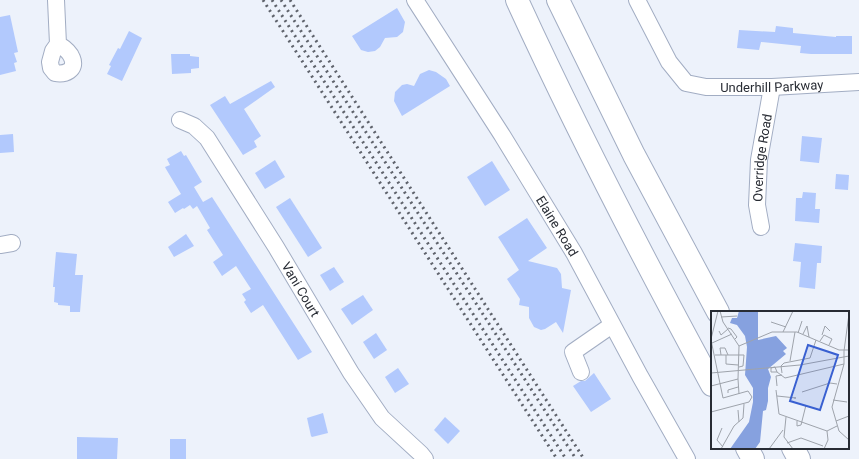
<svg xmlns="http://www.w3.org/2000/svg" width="859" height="459" font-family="Roboto,sans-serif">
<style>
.building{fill:#b2c9fd}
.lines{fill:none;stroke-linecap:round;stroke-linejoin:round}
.minor-casing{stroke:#a2adc3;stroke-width:18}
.highway-casing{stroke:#a2adc3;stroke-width:24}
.minor{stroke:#fff;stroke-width:16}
.highway{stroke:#fff;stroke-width:22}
.rail{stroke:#5f636c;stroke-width:3;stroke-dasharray:2 4;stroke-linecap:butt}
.labels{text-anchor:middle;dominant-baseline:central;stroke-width:3;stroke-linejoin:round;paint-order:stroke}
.street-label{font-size:13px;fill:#282c34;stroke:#fff}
.inset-road{fill:none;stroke:#9ea3ab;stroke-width:1}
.view{fill:#3960d1;fill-opacity:0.15;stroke:#3960d1;stroke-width:2}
.inset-edge{fill:none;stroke:#282c34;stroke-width:2}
</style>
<rect width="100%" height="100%" fill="#edf2fb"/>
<g class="building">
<path d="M397,8l8,14 -2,10 -6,5 -12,1 -5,9 -5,4 -7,1 -7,-2 -9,-14z"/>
<path d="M10,15l8,37 -4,1 3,9 -3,1 2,8 -16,4v-58z"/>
<path d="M776,26l17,2v5l43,4v-1h16v18h-41l-11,-1 1,-7 -40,-4 -2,8 -22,-2 2,-18 36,2z"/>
<path d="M129,31l13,7 -20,43 -15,-7 4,-8 -2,-1 9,-17 2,1z"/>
<path d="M171,54h19v2l9,1v11l-8,1v4l-19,1z"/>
<path d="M429,70l7,2 10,7 4,7 -48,30 -8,-15 1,-9 7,-7 5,-1 7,2 6,-12z"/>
<path d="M271,81l4,6 -31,22 17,27 -7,5 3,6 -14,8 -33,-50 15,-9 5,8z"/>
<path d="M13,134l1,18 -14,1v-18z"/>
<path d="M802,136l20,2 -3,25 -19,-2z"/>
<path d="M181,151l3,5 2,-1 16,27 -8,5 9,15 9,-5 100,155 -14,8 -35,-55 -12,8 -7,-11 2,-2 -4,-6 9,-5 -15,-23 -14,10 -9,-14 10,-7 -16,-25 3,-2 -13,-22 -4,3 -3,-4 -6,4 -1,-1 -8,5 -7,-11 13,-8 -15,-25 -1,-2 5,-2 -3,-6z"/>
<path d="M275,160l10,17 -20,12 -10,-16z"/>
<path d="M492,161l18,29 -25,16 -18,-29z"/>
<path d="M836,174l13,1 -1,15 -13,-1z"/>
<path d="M803,192l13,1 -1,16h5l-1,14 -24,-2 1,-23h6z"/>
<path d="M290,198l32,50 -14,9 -32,-50z"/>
<path d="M527,218l20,30 -19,13 29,7 4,6 1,14 9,2 -8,43 -7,-11 -11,7 -4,1 -7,-3 -5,-9v-11l-10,-2 1,-6 -13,-20 12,-9 -21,-33z"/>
<path d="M186,234l8,12 -20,11 -6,-10z"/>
<path d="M795,243l27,3 -1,17h-4l-2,26 -16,-2 2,-25 -8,-1z"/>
<path d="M56,252l21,2 -2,21h8l-3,37h-10v-6l-12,-1v-2l-4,-1 1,-15h-2z"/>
<path d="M334,267l10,15 -14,9 -10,-16z"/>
<path d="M363,295l10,15 -21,15 -11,-16z"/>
<path d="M376,333l11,17 -13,9 -11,-17z"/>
<path d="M398,368l11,16 -14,9 -10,-16z"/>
<path d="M594,373l17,26 -20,13 -18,-26 8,-5h4z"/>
<path d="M323,413l5,20 -16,4 -1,-1 -4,-18z"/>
<path d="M445,417l15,14 -12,13 -14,-14z"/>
<path d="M77,437l41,1 -1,21h-40z"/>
<rect x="170" y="439" width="16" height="20"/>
</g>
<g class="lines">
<defs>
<g id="minor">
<path d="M56,0l2,44 -5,7 -3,11 1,6 4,5c10,2 22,-3 17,-15 -2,-6 -9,-11 -14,-14"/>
<path id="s1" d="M415,0l87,135 72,118 66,123 47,83"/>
<path id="s2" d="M637,0l32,62 17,21 20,4h66l87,-5"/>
<path id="s3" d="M180,120l14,6 13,12 69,109 75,126 31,45 39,36 4,5"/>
<path id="s4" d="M761,227l-4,-22 2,-45 13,-73"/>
<path d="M0,245l12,-2"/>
<path d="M581,372l-8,-20 39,-27"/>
</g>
<g id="highway">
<path d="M517,0c60,131 126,258 195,385"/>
<path d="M558,0l76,155 84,157"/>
<path d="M747,448l6,11"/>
<path d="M793,448l6,11"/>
</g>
</defs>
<use href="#minor" class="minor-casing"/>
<use href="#highway" class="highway-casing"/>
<use href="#minor" class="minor"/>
<use href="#highway" class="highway"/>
<g class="rail">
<path d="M263,0l294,459"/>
<path d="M272,0l294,459"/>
<path d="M281,0l295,459"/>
<path d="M290,0l294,459"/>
</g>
</g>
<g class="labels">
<g class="street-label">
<text stroke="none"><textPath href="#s2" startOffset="183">Underhill Parkway</textPath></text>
<text stroke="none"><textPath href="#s4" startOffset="70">Overridge Road</textPath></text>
<text stroke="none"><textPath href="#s1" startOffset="267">Elaine Road</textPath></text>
<text stroke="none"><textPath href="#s3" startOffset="211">Vani Court</textPath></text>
</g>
</g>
<g transform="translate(711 311)">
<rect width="138" height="138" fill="#edf2fb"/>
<path d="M28,0h19v29l18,-4 11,12 -4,3 3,3 -18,15 3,8 -3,11v13l-2,9 -3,1 -3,31 -5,7h-25l19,-27 4,-20v-14l-8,-13 2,-28 -2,-11 -8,-11 -7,-2 2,-5h5z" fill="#86a1df"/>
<path class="inset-road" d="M9,0l3,11 16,24M10,6l16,-1M60,11l15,5M17,17l3,1 6,8 -2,2M8,20l2,4 7,-6M72,21l10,-21M87,22l4,-12M92,23l4,-8 2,11M111,24l3,-9 5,5M0,28l7,-28M0,29l12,58 25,-7 4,6 -3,5 -38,10M109,30l4,-6 8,4 -3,6M1,32l20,-9M133,40v13l-12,43 7,24 10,9M133,40l5,-37M4,44h29l-1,11 -4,1M10,44l-1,-7h5l3,7M15,44v9l12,1M79,50l5,-29M66,61h-6v-4l4,-1 2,5 8,6 59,-14M0,62l89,-8 49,-9M71,62l-1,-7 3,-3 26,-5 6,-18M27,68l1,15M0,75l27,-7 1,-33 33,-14h25l42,18h10M66,75l-1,-10 6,-1M65,79l3,24 48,17 10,-5M91,81l28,-9 7,1M17,82v-3l10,-3M66,85l19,2h-2M122,89l14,2M27,99l1,12M75,106l-2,20 9,12M86,110v5l4,-1 5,-20M125,110l13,-5M11,117l-5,12 6,7M76,132l14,-5 22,8M10,138l13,-23 9,-8 1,-14M58,138l14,-19M113,138l4,-9 -1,-9"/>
<path class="view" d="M97,34l30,10 -18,55 -30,-9z"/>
<rect width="138" height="138" class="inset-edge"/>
</g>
</svg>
